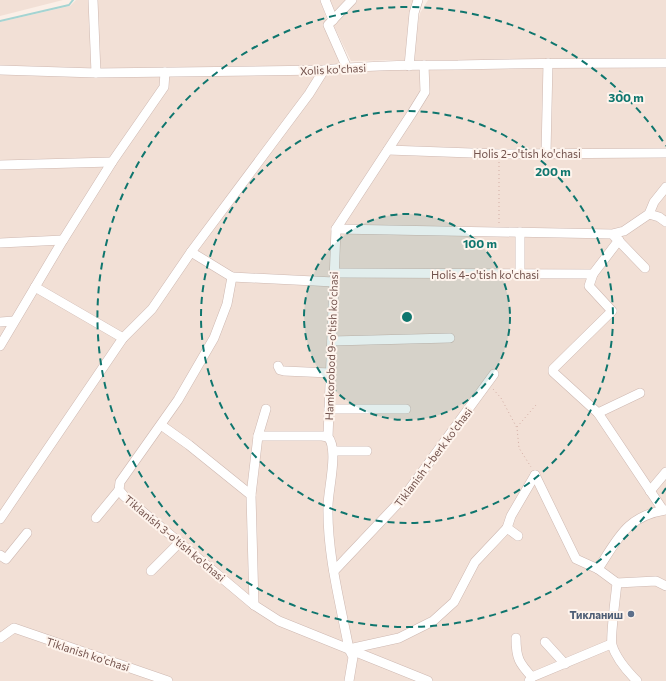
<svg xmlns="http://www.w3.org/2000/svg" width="666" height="681" font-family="Commissioner,sans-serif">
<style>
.residential{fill:#f2e0d6}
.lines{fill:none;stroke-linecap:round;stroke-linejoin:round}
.stream{stroke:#a4d4d2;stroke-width:2}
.minor-casing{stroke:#ceb8b1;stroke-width:10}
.path{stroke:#d3ada4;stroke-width:1;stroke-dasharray:1 3;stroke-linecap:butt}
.minor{stroke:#fff;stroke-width:9}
.ring{fill:none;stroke:#0f766e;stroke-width:2;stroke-dasharray:7 5}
.service-dot{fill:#5c6f8a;stroke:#fef4ed;stroke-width:1.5}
.labels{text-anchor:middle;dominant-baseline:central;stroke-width:4;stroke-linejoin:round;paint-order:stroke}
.street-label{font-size:11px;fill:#73534d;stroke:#fef4ed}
.service-label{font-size:11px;font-weight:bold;fill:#4e5e75;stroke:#fef4ed;text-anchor:end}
.centre{fill:#0f766e;stroke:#fef4ed;stroke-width:2}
.ring-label{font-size:12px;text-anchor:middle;font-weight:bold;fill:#0f766e;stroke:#fef4ed;stroke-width:4;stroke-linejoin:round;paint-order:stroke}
</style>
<rect width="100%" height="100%" fill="#fbefe7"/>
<g class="residential">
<path d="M0,0h63l-63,16z"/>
<path d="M76,0h245l7,25 19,43 62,-3 11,-52 8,-13h238v681h-666v-659l70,-16z"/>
<path d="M329,0h91l-14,60 -55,1 -18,-37z"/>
</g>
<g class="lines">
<path class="stream" d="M0,21l69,-16 4,-5"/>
<defs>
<g id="minor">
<path d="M93,0l3,73"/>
<path d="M325,0l8,20"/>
<path d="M409,66l5,-53 4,-13"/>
<path d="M347,68l-19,-43 24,-25"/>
<path d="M0,70l96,3 228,-3c45,-5 90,-5 134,-5 70,-2 139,-2 208,-2"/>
<path d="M388,150l111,4 167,-1"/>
<path d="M546,153l2,-90"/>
<path d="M0,165l112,-3"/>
<path d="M649,214l10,3 7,5"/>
<path d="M336,229l276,5 12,-3 25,-17 5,-12 12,-15"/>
<path d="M614,236l31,32"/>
<path d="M0,243l63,-3"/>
<path d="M191,252l41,25 -5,27 -13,34 -36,62 -58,82 -1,8 5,6 130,109 25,16 149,60"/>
<path d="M334,273l259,1 26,-34"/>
<path d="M520,274v-42"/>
<path d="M593,274l-4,12 23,25 -59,58v3l45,41 65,97"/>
<path d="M232,277l102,5"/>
<path d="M35,287l88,51"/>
<path d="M0,322l14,-1"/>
<path d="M332,341l118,-3"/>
<path d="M0,346l63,-106 49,-78 52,-75 1,-15"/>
<path d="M278,366l2,4 4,1 46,2"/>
<path d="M329,409h77"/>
<path d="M598,413l42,-20"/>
<path d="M161,425l28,20 62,50 3,110"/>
<path d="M258,436h64l6,1"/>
<path d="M333,451h34"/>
<path d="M535,475l41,84 22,10 19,14c-1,10 -7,55 -5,62 4,13 15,26 25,36"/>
<path d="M650,491l16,-19"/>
<path d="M251,495l7,-59 8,-27"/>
<path d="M96,518l23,-28"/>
<path d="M0,519l123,-181 29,-29 39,-57 118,-158 15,-24"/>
<path d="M507,528l11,8"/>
<path d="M0,555l6,4 21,-26"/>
<path d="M598,569c20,-30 28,-53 68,-59"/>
<path d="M151,571l29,-29"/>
<path d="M334,571l69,-73 91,-124"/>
<path d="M617,583l39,-2 10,5"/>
<path d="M0,638l14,-10 154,53"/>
<path d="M516,638c0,20 3,25 16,39"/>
<path d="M545,642l20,22"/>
<path d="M349,649l50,-11 34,-17 21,-19 21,-40 32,-34 4,-12 24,-41"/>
<path d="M349,681l4,-24 -4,-8c-9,-47 -22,-95 -21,-143 0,-16 11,-57 0,-69l8,-208 76,-116 13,-21 -1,-27"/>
<path d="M529,681l3,-4 79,-33"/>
</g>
</defs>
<use href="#minor" class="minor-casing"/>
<g class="path">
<path d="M499,223v-61"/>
<path d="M493,389l8,9 16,30 2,20 12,19"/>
<path d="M517,427l19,-22"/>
</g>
<use href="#minor" class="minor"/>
</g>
<circle cx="407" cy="317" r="103" fill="#0f766e" fill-opacity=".12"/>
<g class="ring">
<circle cx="407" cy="317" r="103"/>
<circle cx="407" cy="317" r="206"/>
<path d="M666 488A310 310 0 1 1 666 146"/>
</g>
<circle class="service-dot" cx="631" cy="614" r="4"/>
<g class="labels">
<g class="street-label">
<text transform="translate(333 69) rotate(-3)">Xolis ko'chasi</text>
<text x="527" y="153">Holis 2-o'tish ko'chasi</text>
<text x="485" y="274">Holis 4-o'tish ko'chasi</text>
<text transform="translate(331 346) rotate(-88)">Hamkorobod 9-o'tish ko'chasi</text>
<text transform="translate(433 457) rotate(-53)">Tiklanish 1-berk ko'chasi</text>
<text transform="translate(175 538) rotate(40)">Tiklanish 3-o'tish ko'chasi</text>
<text transform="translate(88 654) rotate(18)">Tiklanish ko'chasi</text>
</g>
<g class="service-label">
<text x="623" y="614">Тикланиш</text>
</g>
</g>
<circle cx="407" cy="317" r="6" class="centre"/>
<g class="ring-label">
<text x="626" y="102">300 m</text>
<text x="553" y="176">200 m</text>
<text x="480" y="248">100 m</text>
</g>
</svg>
